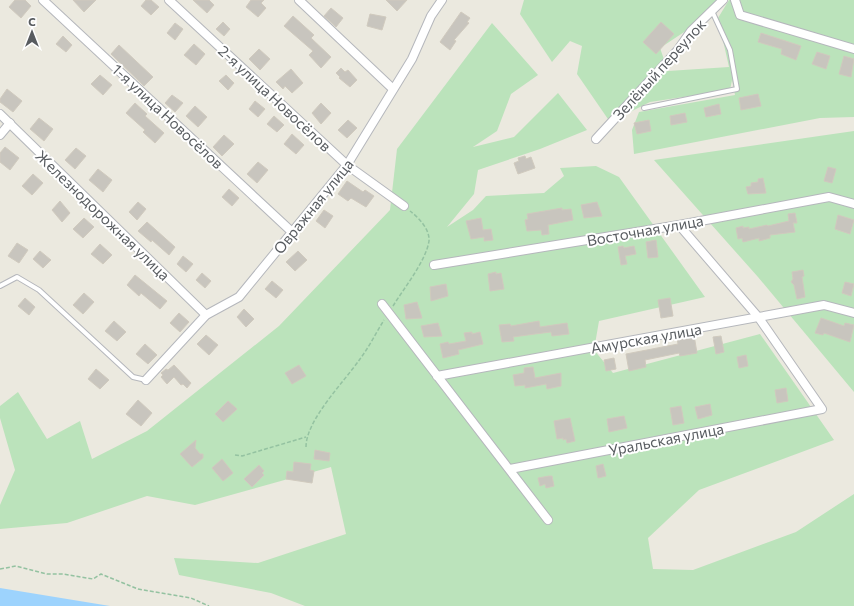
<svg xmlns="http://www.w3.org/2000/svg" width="854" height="606" font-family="Commissioner,sans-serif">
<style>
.green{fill:#bbe3bb}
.water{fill:#9dd3fd}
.building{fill:#c8c5be;stroke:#d0cabe}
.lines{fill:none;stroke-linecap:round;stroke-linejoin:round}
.service-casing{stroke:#b5b7bc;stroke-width:6}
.minor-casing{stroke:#b5b7bc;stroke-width:10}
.path{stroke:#94c2a1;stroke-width:1.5;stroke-dasharray:4 2;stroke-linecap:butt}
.service{stroke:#fff;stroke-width:4}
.minor{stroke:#fff;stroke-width:8}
.labels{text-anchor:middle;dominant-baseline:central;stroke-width:4;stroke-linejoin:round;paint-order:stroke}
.street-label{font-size:15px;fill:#585c60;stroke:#fff}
</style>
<rect width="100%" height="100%" fill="#ebe9df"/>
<g class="green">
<path d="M524,0h198l-3,9 -59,39 8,23 61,-4 -11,-49 11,-18h125v117l-34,1 -186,36 -2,-24 7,-18 96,-17 -3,-15 -2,10 -80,12 -40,20 -33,-48 5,-28 -12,-5 -18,21 -32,-48z"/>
<path d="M492,23l46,52 -27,19 -14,37 -24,16 41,-10 44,-44 29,37 -47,19 -62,21 -4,24 -27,33 26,-17 13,-14 58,-3 20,-17 -4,-8 36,-2 23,11 86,120 -106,24 -5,29 19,23 147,-39 74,106 -135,50 -51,48 5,31 40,1 103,-38 58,-38v112h-549l-34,-13 -92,-18 -5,-17 84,5 88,-29 -15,-67 -136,38 -48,-9 -80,27 -67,6v-24l15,-35 -15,-52v-12l18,-14 29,47 33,-18 12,38 55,-28 132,-105 111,-116 7,-61z"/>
<path d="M854,131v261l-96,-115 -104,-117z"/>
</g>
<path class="water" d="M0,588l110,18h-110z"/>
<g class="building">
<path d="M15,0h10l6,6 -10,12 -12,-11z"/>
<path d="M73,0h23l-12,12z"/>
<path d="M146,0h5l8,7 -8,8 -10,-9z"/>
<path d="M193,0h16l5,5 -7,8z"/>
<path d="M251,0h13l-3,3 5,5 -8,9 -12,-10z"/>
<path d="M386,0h21l-10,11z"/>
<path d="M331,8l12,10 -7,9 -12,-11z"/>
<path d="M461,12l9,6 -3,4 2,1 -15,17 2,1 -6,9 -10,-8z"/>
<path d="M370,14l16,3 -4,13 -15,-4z"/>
<path d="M293,16l21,19 -3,3 20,19 -10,11 -12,-13 4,-4 -29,-25z"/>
<path d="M223,22l7,7 -6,7 -8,-7z"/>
<path d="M661,22l13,12 -18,20 -13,-12z"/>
<path d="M175,23l8,6 -8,11 -8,-7z"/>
<path d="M761,33l40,13 -5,14 -15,-6 1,-5 -24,-7z"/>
<path d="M63,36l9,9 -6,7 -10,-8z"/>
<path d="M194,44l11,10 -9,11 -12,-10z"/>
<path d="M119,45l34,32 -9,9 -33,-32z"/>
<path d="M259,49l11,10 -10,11 -11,-11z"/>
<path d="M817,52l13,4 -4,13 -14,-5z"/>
<path d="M844,56l10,3 -3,18 -12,-3z"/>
<path d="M341,68l4,4 3,-2 9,10 -7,7 -11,-9 1,-1 -4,-4z"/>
<path d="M291,69l12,14 -11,10 -7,-7 -2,3 -7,-7z"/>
<path d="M100,75l12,10 -9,10 -12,-11z"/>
<path d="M226,75l8,8 -6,7 -9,-9z"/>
<path d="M7,89l15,12 -9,11 -13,-10v-3z"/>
<path d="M758,94l3,12 -20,4 -2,-12z"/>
<path d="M172,95l11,8 -8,9 -10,-9z"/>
<path d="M255,101l10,8 -7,8 -9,-8z"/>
<path d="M135,103l12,11 -2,2 19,17 -9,10 -12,-11 2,-2 -19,-17z"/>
<path d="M321,103l10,10 -10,11 -9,-11z"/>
<path d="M719,104l2,10 -15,3 -2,-9z"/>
<path d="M195,106l12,11 -9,10 -12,-11z"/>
<path d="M685,113l2,9 -16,3 -1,-9z"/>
<path d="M274,116l10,9 -7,7 -10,-8z"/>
<path d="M39,118l14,11 -9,12 -14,-12z"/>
<path d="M348,120l9,8 -10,10 -9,-8z"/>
<path d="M649,120l2,11 -14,3 -3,-11z"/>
<path d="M292,134l12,11 -8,9 -12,-10z"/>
<path d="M224,135l10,9 -12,12 -9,-9z"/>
<path d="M5,147l14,11 -9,12 -10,-8v-9z"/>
<path d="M76,148l10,8 -11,13 -10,-9z"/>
<path d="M525,156l1,3 5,-2 4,11 -17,6 -4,-11 5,-2 -1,-3z"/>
<path d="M258,162l10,8 -11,13 -10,-9z"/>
<path d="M828,167l8,2 -4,14 -8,-2z"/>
<path d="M98,169l14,11 -9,12 -14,-12z"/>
<path d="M33,174l10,9 -11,12 -10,-9z"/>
<path d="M763,178l3,15 -18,1 -2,-7 5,-1v-3l7,-1v-3z"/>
<path d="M347,181l16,11 2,-2 9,6 -8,11 -15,-9 -3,3 -10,-7z"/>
<path d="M229,189l10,9 -7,8 -10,-9z"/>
<path d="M60,201l10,12 -8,9 -10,-12z"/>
<path d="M138,202l8,7 -9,11 -8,-8z"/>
<path d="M597,202l5,14 -18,2 -3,-13z"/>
<path d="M562,208v2l9,-1 2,11 -25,5 1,9 -7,1 -1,-5 -14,1 -2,-11 3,-1 -1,-5z"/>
<path d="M324,210l9,6 -8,12 -9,-7z"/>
<path d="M795,213l2,10h-4l2,9 -25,3v3l-11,3v-3l-16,4 -1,-4 -4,1 -2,-11 7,-2v2l6,-1v2l18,-4 1,1 21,-5 -1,-7z"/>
<path d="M838,215l16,5 -4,14 -15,-5z"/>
<path d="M84,218l10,9 -11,11 -10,-9z"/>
<path d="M481,218l2,12 8,-1 2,11 -9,1v-4l-13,2 -5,-18z"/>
<path d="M147,222l28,25 -6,8 -17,-15 -1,2 -13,-11z"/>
<path d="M656,240l2,17 -10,1 -2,-16z"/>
<path d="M17,243l11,7 -9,13 -11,-7z"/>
<path d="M100,244l12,11 -9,9 -12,-10z"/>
<path d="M623,246l1,2 10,-2 2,8 -11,2 2,8 -6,1 -3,-18z"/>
<path d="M40,251l11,9 -8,8 -10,-9z"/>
<path d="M298,251l9,9 -12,11 -9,-9z"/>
<path d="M183,256l10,8 -7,8 -9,-8z"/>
<path d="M803,270l1,6 -2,1 3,20 -8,2 -3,-14 -3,-3 2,-3 -1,-7z"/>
<path d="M496,272v2l5,-1 3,16 -14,2 -2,-17z"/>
<path d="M202,273l9,8 -6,7 -9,-8z"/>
<path d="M135,275l32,26 -7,8 -19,-16 -2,3 -12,-11z"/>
<path d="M272,281l11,9 -7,8 -11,-9z"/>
<path d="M845,282l9,2 -3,12 -9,-3z"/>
<path d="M446,284l2,12 -17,5 -1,-14z"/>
<path d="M84,293l10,9 -11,12 -10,-9z"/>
<path d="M25,298l10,9 -6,8 -11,-9z"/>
<path d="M670,298l3,18 -12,2 -3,-18z"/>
<path d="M417,302l5,16 -16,1 -2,-14z"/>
<path d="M244,309l10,10 -8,8 -9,-10z"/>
<path d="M179,313l10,9 -9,10 -10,-9z"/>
<path d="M821,318l23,8 1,-3 9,2 -4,17 -26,-9 -1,2 -8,-2z"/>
<path d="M114,321l12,11 -9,9 -12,-10z"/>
<path d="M539,321l1,6 27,-4 2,11 -17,2 -1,-4 -16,2 -22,3 1,4 -12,1 -3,-17 11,-1 1,2z"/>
<path d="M438,323l4,13 -18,1 -3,-11z"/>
<path d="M472,332v2l8,-2 3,12 -25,6 1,4 -16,4 -3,-14 8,-2 1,2 17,-3 -2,-8z"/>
<path d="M206,335l12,10 -9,10 -12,-11z"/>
<path d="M694,335l3,18 -17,3 -1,-3 -34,7 1,7 -17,4 -3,-17 52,-10 -1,-6z"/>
<path d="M721,336l3,16 -8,2 -3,-17z"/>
<path d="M145,344l12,11 -9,9 -12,-10z"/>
<path d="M746,355l2,11 -9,2 -2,-11z"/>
<path d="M614,358l2,11 -10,2 -2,-11z"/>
<path d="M174,365l17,18 -4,5 -4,-4 -2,1 -7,-8 -7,7 -6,-7 2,-2 -2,-2 5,-4 2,1z"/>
<path d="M299,365l7,11 -14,8 -7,-11z"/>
<path d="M533,367l2,11 26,-5v13l-14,3 -1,-5 -21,4v-3l-10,1 -2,-11 11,-2v-5z"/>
<path d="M96,369l13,11 -9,9 -12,-10z"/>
<path d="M786,388l2,13 -11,2 -2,-13z"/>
<path d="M138,400l14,13 -11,13 -15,-12z"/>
<path d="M228,401l9,8 -14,13 -8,-8z"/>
<path d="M710,404l2,11 -14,4 -3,-12z"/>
<path d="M681,406l3,17 -11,2 -3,-17z"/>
<path d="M624,416l3,12 -18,4 -2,-13z"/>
<path d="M570,418l5,23 -8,2 -1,-4 -3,1v-2l-6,1 -3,-18z"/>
<path d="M196,440l-1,8 5,6h3v4l-11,9 -12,-13z"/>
<path d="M315,450l15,3 -1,8 -15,-2z"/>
<path d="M222,459l11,14 -10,8 -11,-13z"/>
<path d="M294,462l17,2 -1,6 4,1 -2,12 -26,-4 1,-8 6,1z"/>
<path d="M603,464l3,12 -8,2 -2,-12z"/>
<path d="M259,465l5,6 -2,2 2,2 -12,12 -8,-8z"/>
<path d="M549,476h3l2,10 -8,2 -1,-4 -5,2 -2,-8z"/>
</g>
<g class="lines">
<defs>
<g id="service">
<path d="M644,108l93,-19 -7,-39 -18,-39"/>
<path d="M0,286l17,-9 22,13 94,87 13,3"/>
</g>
<g id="minor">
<path d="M43,0l249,232"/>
<path d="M169,0l178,165 57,41"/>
<path d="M299,0l94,89"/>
<path d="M735,0l5,15 114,34"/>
<path d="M0,114l206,201"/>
<path d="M0,135l10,-12"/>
<path d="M596,139l81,-88 14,-20 32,-31"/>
<path d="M434,265l245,-40 150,-28 25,7"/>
<path d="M382,304l166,216"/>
<path d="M437,376l387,-71 30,8"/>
<path d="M146,380l60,-65 33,-18 108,-132 65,-106 19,-43 11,-16"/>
<path d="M510,469l312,-60 -63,-91 -80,-93"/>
</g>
</defs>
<use href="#service" class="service-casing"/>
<use href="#minor" class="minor-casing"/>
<g class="path">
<path d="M393,306c11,-18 33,-45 36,-65 1,-12 -11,-24 -19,-30"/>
<path d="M306,447c0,-27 38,-65 54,-88 9,-12 16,-26 24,-39"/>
<path d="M235,455l7,1 64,-19"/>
<path d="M0,569l16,-3 31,8h16l30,5 8,-5 37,15 53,9 18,8"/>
</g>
<use href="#service" class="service"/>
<use href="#minor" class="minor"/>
</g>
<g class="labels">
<g class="street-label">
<text transform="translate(659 69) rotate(-48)">Зелёный переулок</text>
<text transform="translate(275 98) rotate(43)">2-я улица Новосёлов</text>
<text transform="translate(168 116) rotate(43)">1-я улица Новосёлов</text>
<text transform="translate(313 206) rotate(-51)">Овражная улица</text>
<text transform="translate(103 215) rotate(44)">Железнодорожная улица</text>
<text transform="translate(645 230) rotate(-10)">Восточная улица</text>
<text transform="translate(646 338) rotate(-10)">Амурская улица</text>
<text transform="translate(666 439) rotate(-11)">Уральская улица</text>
</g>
</g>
<g transform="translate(32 32)" stroke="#ffffff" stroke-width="3" paint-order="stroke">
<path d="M0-3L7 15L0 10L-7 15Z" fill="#585c60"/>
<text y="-6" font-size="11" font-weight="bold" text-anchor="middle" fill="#585c60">С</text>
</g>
</svg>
